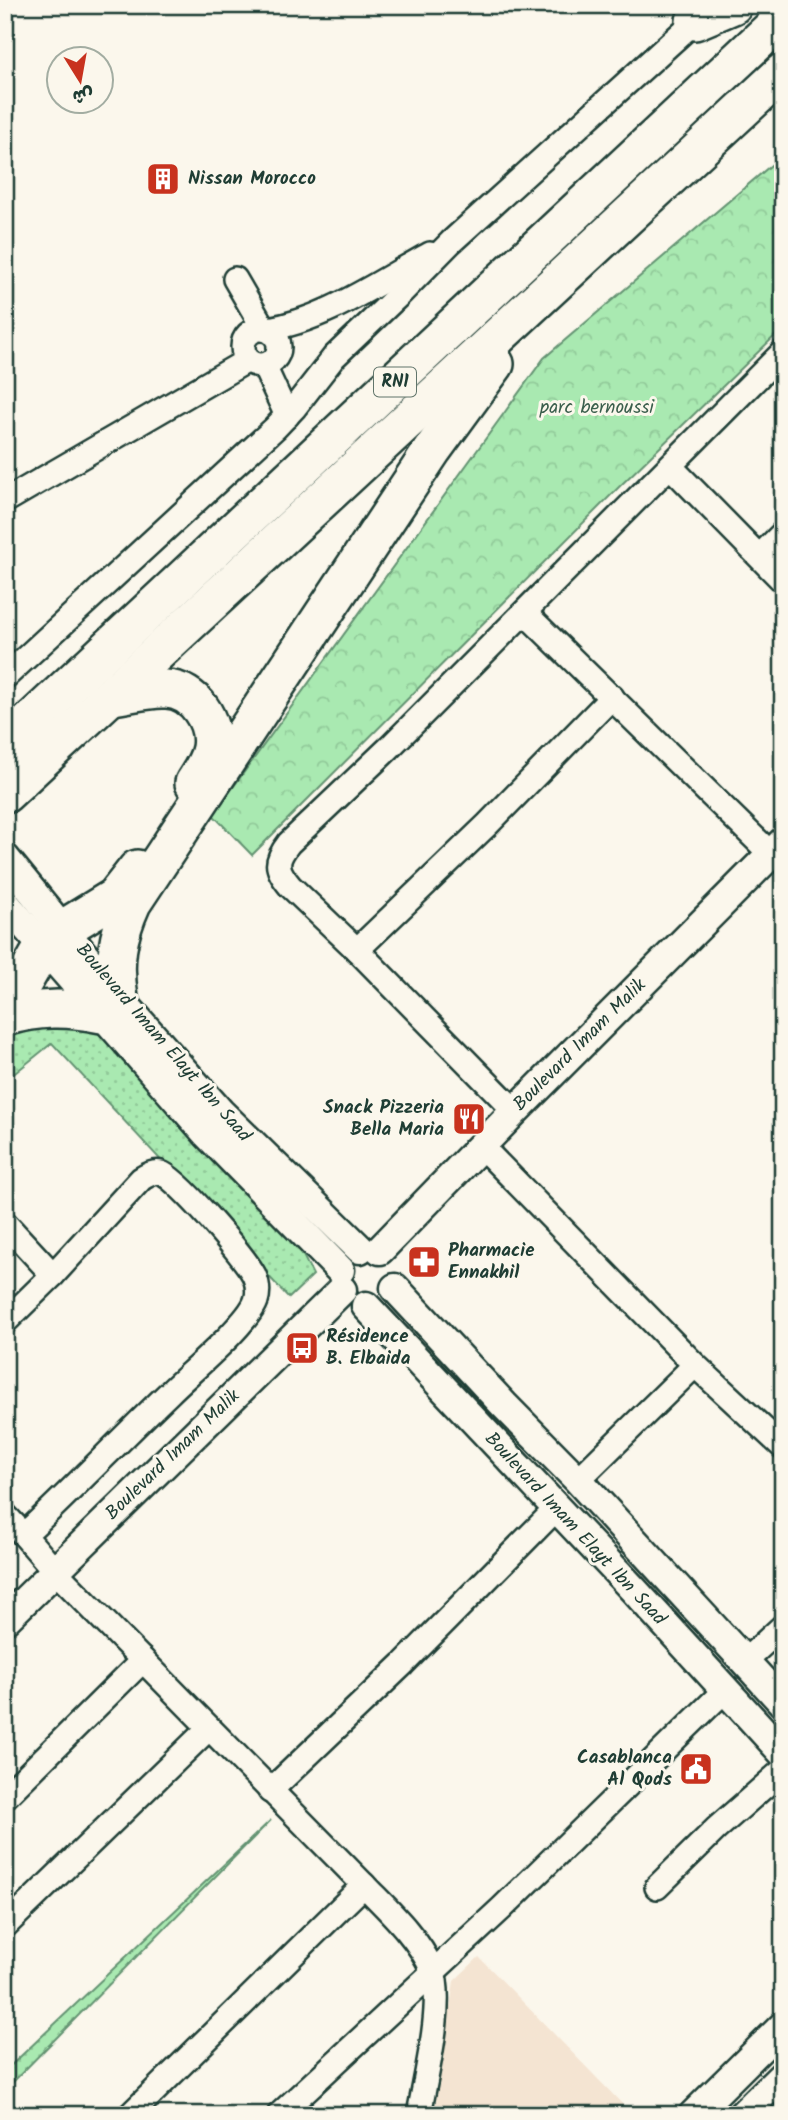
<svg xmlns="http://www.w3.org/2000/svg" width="788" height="2120" font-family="Kalam,'Playpen Sans Arabic',sans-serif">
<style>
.built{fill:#f4e4d2}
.grass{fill:url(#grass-dots);stroke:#649372;stroke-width:2}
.forest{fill:url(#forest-crowns);stroke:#649372;stroke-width:2}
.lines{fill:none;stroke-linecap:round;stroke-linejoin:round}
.minor-casing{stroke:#1f3d34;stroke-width:28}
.tertiary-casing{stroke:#1f3d34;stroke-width:33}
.trunk-casing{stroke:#1f3d34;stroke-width:42}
.minor{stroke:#fbf7ec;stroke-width:23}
.tertiary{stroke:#fbf7ec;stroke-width:28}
.trunk{stroke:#fbf7ec;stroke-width:37}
.labels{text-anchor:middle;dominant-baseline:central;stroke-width:6;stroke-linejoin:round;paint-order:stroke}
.shield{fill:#fbf7ec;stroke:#61756b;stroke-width:2}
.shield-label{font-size:18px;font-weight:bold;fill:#1f3d34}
.poi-label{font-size:19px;font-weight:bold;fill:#1f3d34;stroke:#fbf7ec;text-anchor:start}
.park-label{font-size:19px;fill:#3b5f4d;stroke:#fbf7ec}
.street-label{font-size:19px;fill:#1f3d34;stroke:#fbf7ec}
</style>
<defs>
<pattern id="grass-dots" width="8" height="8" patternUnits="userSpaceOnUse" patternTransform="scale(1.75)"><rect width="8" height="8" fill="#a9e9b1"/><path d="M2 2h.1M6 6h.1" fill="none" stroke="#91c999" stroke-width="1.8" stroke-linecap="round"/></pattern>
<pattern id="forest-crowns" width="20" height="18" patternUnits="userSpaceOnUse" patternTransform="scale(1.75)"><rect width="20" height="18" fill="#a9e9b1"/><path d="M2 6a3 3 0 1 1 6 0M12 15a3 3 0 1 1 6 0" fill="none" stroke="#91c999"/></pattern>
</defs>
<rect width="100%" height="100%" fill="#fbf7ec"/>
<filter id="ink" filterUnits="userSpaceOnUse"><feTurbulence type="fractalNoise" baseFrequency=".0143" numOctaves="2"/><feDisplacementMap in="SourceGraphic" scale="14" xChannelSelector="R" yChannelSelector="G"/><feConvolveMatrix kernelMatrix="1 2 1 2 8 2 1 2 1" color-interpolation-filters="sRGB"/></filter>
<g filter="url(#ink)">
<path class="built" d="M479,1957l154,158h-199l20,-134z"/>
<g class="grass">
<path d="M88,1012l198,210 27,53 -24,23 -237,-255 -47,38v-68z"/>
<path d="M271,1820l-266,270v-19z"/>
</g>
<path class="forest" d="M783,155v173l-163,158 -368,369 -39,-40 331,-457z"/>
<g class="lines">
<defs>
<g id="minor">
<path d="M235,279l29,50"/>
<circle cx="261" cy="347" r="18"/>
<path d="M267,329c57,-8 113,-48 163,-75"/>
<path d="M264,366l23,50"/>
<path d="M671,467l112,114"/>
<path d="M5,501l243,-141"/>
<path d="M760,556l23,-23"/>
<path d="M525,613l246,241"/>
<path d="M5,677l270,-249 20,-21 39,-50 65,-62 52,-53 254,-230"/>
<path d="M357,950l131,-126 124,-127"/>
<path d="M515,1111l-158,-161 -67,-64c-15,-18 -15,-25 -1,-43l100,-95 394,-396"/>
<path d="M482,1147l213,218 88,82"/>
<path d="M5,1223l48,52"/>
<path d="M5,1322l48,-47 88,-96c6,-4 13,-8 20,-6 16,4 85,86 93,102 4,9 5,17 2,26 -8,23 -67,72 -87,92 -49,47 -96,96 -145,142l30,35 310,315c24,25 53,51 68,84 13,32 -7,110 -13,146"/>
<path d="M578,1480l117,-115"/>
<path d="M5,1515l19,20"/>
<path d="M745,1661l38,-35"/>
<path d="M270,1791l133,-127 153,-155"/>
<path d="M5,1797l138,-137"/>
<path d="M657,1887l59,-58 67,-59"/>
<path d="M5,1926l204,-198"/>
<path d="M130,2115l234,-230"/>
<path d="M279,2115l223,-207 223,-218"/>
</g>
<g id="tertiary">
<path d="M5,858l114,140 101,114 140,137"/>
<path d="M5,903l202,231 133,136"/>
<path d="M380,1250l135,-139 268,-269"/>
<path d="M395,1288l109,117 74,75 205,223"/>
<path d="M366,1306l267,283 150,164"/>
<path d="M5,1620l337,-330"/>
<path d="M693,2115l90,-89"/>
<path d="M742,2115l41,-40"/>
</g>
<g id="trunk">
<path d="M695,21l38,-16"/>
<path d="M111,696c18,-2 38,-8 55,-7 29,1 49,33 45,59 -2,13 -10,24 -17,35"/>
<path d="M5,745l778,-727"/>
<path d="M5,794l778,-722"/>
<path d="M63,929l52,-32 22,-28"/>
<path d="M5,997l19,-16 20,-35"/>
<path d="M119,998c-6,-35 -2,-62 13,-95l301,-454 62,-85"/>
<path d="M5,1017c33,-10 62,-10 96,-3"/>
</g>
</defs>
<use href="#minor" class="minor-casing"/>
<use href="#tertiary" class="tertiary-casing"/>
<use href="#trunk" class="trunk-casing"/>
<use href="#minor" class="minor"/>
<use href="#tertiary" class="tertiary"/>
<use href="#trunk" class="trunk"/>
</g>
</g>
<defs>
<symbol id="building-square" viewBox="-11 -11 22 22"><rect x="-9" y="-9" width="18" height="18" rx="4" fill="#c8321e" stroke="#fbf7ec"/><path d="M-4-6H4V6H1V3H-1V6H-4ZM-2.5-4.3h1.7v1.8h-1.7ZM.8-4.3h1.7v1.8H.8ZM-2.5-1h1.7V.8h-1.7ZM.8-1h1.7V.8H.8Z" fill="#fff"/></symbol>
<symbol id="restaurant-square" viewBox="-11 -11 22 22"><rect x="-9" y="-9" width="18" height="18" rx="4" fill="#c8321e" stroke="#fbf7ec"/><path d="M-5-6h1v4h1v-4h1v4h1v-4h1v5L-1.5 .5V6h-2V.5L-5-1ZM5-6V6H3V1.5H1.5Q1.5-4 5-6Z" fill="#fff"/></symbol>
<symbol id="pharmacy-square" viewBox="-11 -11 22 22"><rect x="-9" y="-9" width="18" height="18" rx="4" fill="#c8321e" stroke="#fbf7ec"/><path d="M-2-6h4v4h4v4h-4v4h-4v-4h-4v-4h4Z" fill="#fff"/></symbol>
<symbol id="bus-square" viewBox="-11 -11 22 22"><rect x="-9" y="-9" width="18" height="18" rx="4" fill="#c8321e" stroke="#fbf7ec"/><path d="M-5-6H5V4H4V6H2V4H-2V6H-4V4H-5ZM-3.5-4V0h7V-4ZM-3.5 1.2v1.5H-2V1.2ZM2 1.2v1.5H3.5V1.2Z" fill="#fff"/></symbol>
<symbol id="civic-square" viewBox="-11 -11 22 22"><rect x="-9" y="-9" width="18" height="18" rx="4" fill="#c8321e" stroke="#fbf7ec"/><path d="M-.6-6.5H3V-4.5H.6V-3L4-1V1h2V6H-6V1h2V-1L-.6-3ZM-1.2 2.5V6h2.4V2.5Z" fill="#fff"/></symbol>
</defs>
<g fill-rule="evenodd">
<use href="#building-square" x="144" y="160" width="38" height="38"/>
<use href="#restaurant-square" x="450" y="1100" width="38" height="38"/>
<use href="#pharmacy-square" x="405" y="1243" width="38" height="38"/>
<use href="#bus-square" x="283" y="1329" width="38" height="38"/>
<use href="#civic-square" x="677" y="1750" width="38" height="38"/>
</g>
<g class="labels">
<rect class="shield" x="374" y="367.5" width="42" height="29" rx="5"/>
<g class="shield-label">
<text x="395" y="382">RN1</text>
</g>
<g class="poi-label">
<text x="188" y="179">Nissan Morocco</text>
<text x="444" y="1108" text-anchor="end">Snack Pizzeria<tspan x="444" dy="22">Bella Maria</tspan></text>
<text x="448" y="1251">Pharmacie<tspan x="448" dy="22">Ennakhil</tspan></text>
<text x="326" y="1337">Résidence<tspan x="326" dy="22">B. Elbaida</tspan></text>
<text x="672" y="1758" text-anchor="end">Casablanca<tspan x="672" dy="22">Al Qods</tspan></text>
</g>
<g class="park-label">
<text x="597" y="408">parc bernoussi</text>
</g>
<g class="street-label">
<text transform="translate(163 1043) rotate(49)">Boulevard Imam Elayt Ibn Saad</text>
<text transform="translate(580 1045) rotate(-45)">Boulevard Imam Malik</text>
<text transform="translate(173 1455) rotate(-44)">Boulevard Imam Malik</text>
<text transform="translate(575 1529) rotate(47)">Boulevard Imam Elayt Ibn Saad</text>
</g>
</g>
<rect width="788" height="2120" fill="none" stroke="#fbf7ec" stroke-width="28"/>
<rect x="14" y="14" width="760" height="2092" fill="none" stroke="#1f3d34" stroke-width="2.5" filter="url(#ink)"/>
<g transform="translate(80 80) rotate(169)"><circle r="33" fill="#fbf7ec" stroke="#a3ada2" stroke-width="2"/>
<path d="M0-5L12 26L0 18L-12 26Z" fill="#c8321e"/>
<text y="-10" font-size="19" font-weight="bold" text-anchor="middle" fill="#1f3d34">ش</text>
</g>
</svg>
